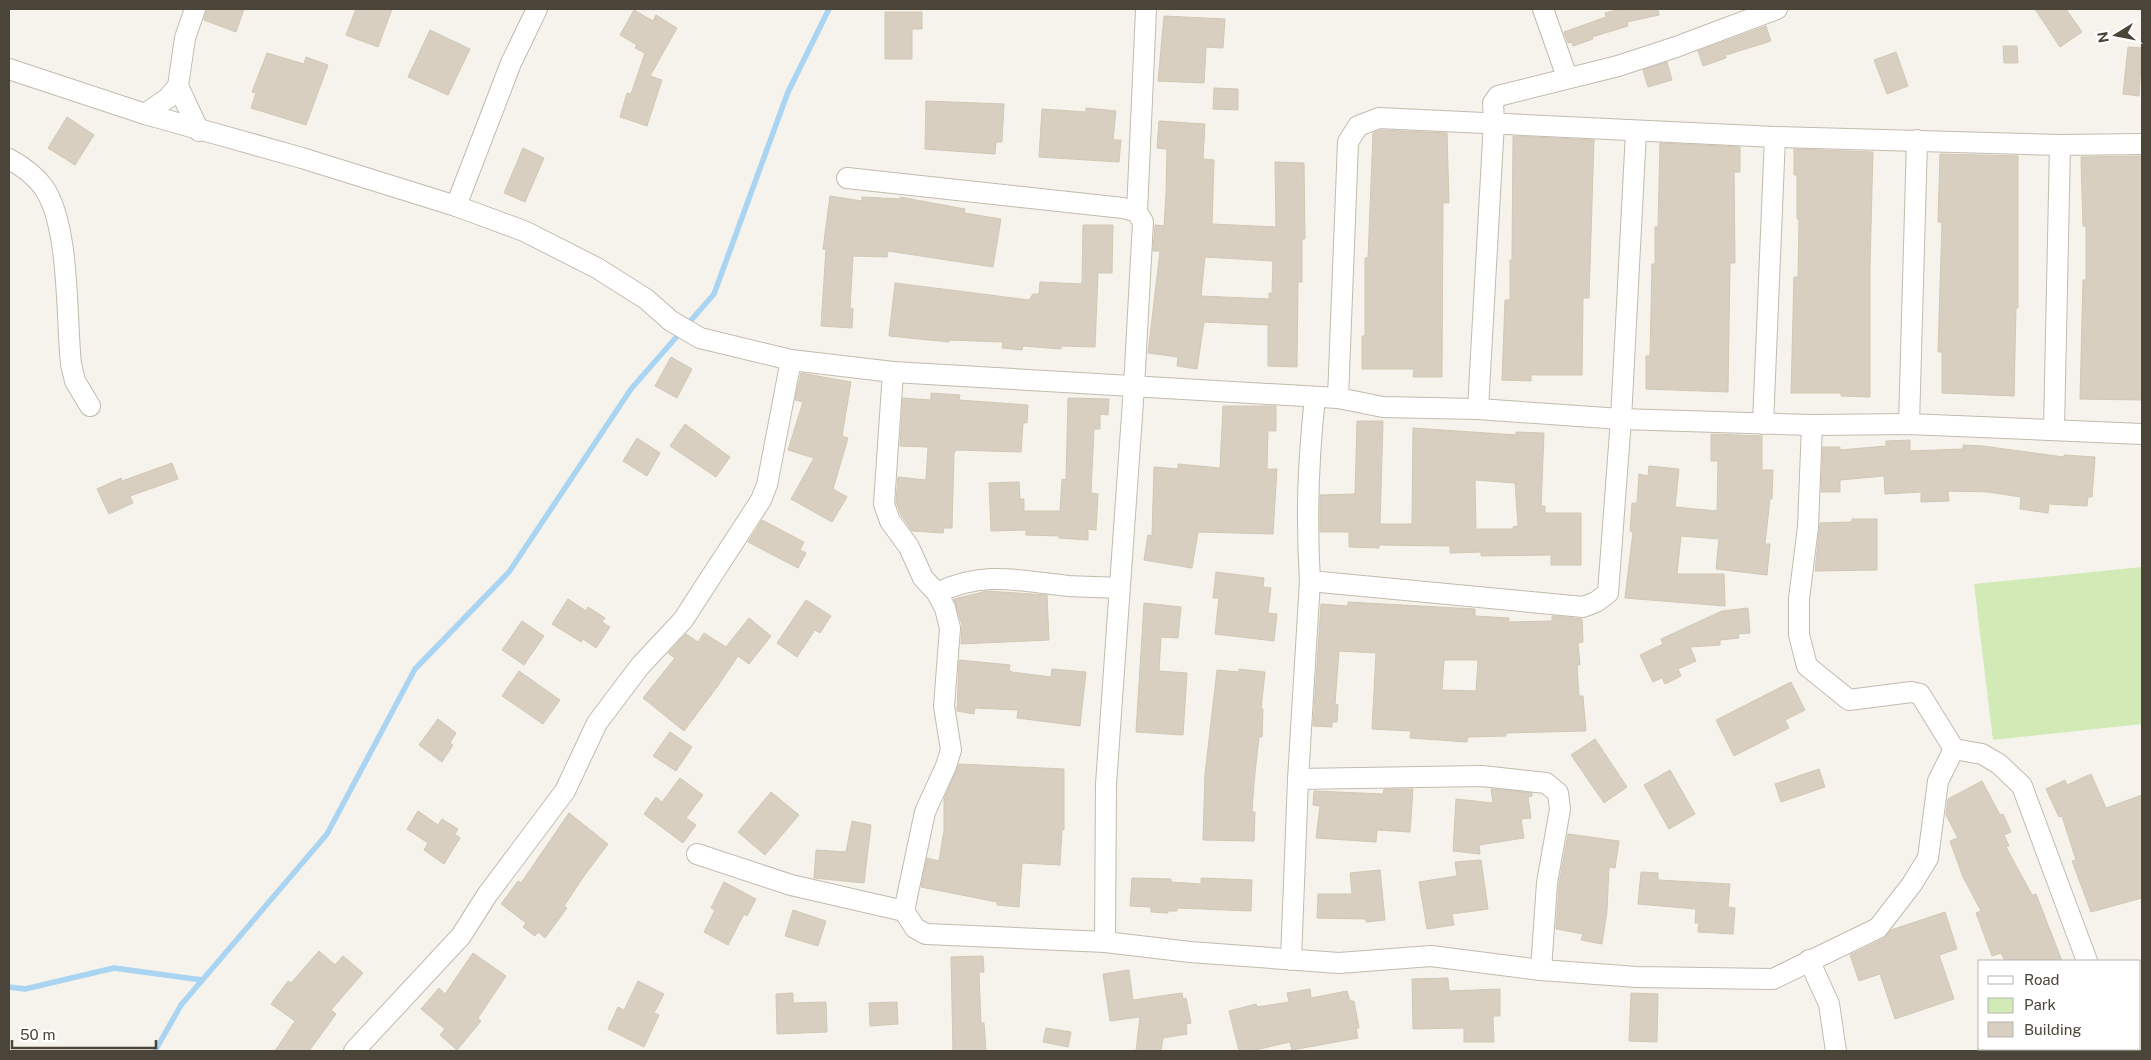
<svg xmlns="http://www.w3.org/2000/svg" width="2151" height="1060" font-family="'Public Sans',sans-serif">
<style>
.green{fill:#d2eab5}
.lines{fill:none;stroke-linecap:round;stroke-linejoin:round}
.stream{stroke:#a9d4f2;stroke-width:5.5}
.building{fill:#d8cfc1;stroke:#d3c7b4;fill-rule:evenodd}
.minor-casing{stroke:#c2bbae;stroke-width:22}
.minor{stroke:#fff;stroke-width:20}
</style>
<rect width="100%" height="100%" fill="#f6f3ec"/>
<path class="green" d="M2142,567v157l-149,16 -19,-156z"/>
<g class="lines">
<g class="stream">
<path d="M9,987l16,2 89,-21 88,12"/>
<path d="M155,1051l26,-46 146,-171 88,-165 94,-97 122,-183 83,-95 74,-202 41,-83"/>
</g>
</g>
<g class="building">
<path d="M207,9h37l-8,23 -32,-12z"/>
<path d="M356,9h36l-14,38 -32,-12z"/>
<path d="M1621,9h37l1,6 -32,7 1,4 -36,11 1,2 -20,7 -1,-4 -4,1 -4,-11 42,-15 -1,-4z"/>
<path d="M2035,9h31l16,23 -22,15z"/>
<path d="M634,10l19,11 3,-6 21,13 -27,48 12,4 -15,46 -27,-9 7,-24 4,1 14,-41 -10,-5 2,-3 -17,-10z"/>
<path d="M885,12h37v17h-10v30h-27z"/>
<path d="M1164,16l61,3 -2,29 -17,-1 -2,36 -46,-2z"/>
<path d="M1766,26l5,15 -45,14v3l-23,8 -5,-15z"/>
<path d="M430,30l40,19 -22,46 -40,-18z"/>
<path d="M2003,46h14l1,17h-14z"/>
<path d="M2128,47l14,1 -3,48 -16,-2z"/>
<path d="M1896,52l12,34 -21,8 -13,-34z"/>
<path d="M267,53l37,11 2,-7 22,8 -22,60 -55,-17 5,-15 -4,-1z"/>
<path d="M1667,62l5,18 -24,7 -5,-17z"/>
<path d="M1214,88l24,1v21l-25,-1z"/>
<path d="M926,101l78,3 -2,38h-6l-1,12 -70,-5z"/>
<path d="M1086,108l30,3 -3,29h8l-2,22 -80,-5 3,-48 44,3z"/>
<path d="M67,117l27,18 -19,30 -27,-17z"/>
<path d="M1159,121l46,3 -2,35 11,1 -2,64 64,3 -1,-65 29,1 1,76h-3v43h-4l-1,85 -29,-1v-41l-64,-3 -7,47 -20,-3 1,-9 -30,-4 12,-102h-7l2,-26 9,1 2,-33 1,-44 -10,-1zM1205,257l68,4 -1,32h-3v6l-68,-3z"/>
<path d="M1381,130l66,3 2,70h-6l-1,174h-29l1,-8h-52v-33h3v-78h3l5,-125z"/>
<path d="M1513,136l81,4 -5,158h-6l-1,77h-51v6l-29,-1 3,-80h5v-40h2z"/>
<path d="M1660,143l80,4v25h-6l1,91h-5l-2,129 -82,-3v-33h4l2,-92h3v-37h3z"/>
<path d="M523,148l21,10 -19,44 -21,-9z"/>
<path d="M1794,149l79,3 -3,113v132l-29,-1v-3h-50l3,-116h4l1,-58h-2v-44h-3z"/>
<path d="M1940,154l78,2v152h-2l-2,88 -72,-3v-41h-4l4,-130h-4z"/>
<path d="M2142,156v244l-62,-1 3,-119h3v-54h-3l-2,-69z"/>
<path d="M830,196l32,5v-4l38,2v-2l65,12 -1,4 37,6 -8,48 -105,-16 -1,6 -34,-1 -3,52 3,1 -1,19 -31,-2 5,-77h-3z"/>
<path d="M1083,225h30l-1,48h-14l-3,74 -34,-1v3l-38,-3 -1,4 -20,-2 1,-6 -54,-2v2l-60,-6 6,-53 134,17 4,-6h6l1,-12 42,2z"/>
<path d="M671,357l21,12 -15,29 -22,-12z"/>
<path d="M801,373l50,9 -9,54 6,2 -15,51 14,8 -15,25 -41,-23 23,-41 -26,-8 15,-48 -8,-2z"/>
<path d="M931,393l29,2 -1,5 69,5 -1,18h-4l-2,29 -65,-2 -2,3 -2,75h-8l-1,5 -31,-2 -11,-16 -5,-13 2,-25 28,3 2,-33 -28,-1 3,-48 28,2z"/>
<path d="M1068,398l41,1 -1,16 -8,-1v15h-6l-3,64 7,1 -2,36 -8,-1v11l-29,-2v-2l-33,-1v-5l-35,1 -2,-48 30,-1 1,17h4v12h36l2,-32 4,1z"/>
<path d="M1223,406h53v25h-8l-1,38h10l-4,65 -75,-2 -6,36 -48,-8 4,-25 4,1 2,-69 24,2v-5l42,4z"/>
<path d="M1357,421h26l-3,103h32l1,-96 103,7v-3l28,1 -3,73h4v7h36v52h-30v-10l-70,1v-4l-31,1v-7l-71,-1v3l-30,-1v-15h-29v-37l35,-1zM1475,480l40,3 3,43 -5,1v2h-37z"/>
<path d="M685,424l45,33 -14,20 -46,-31z"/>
<path d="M1711,434l51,2v34h11l-1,29h-2l-5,45h5l-3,31 -51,-6 3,-30 -38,-3 -4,38h47l1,32 -100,-8 8,-66 -3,-1 2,-28h5l2,-29 9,2 1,-10 30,3 -4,38 42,4 1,-50h-7z"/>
<path d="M637,438l23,15 -13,23 -24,-15z"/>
<path d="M1910,440v11l53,-2v-4l20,1 81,11v-2l31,2 -3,40h-4l-1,9 -38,-2 -1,9 -28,-4 1,-12 -33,-5 -40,-1 1,10 -28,1v-10l-36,2 -1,-18 -44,4v12h-19l2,-45h17v3l46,-4v-5z"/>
<path d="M172,463l6,16 -48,17 3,7 -24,11 -12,-25 24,-11 1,3z"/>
<path d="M1852,519h25v51l-62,1 5,-48 32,-1z"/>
<path d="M762,520l42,22 -4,8 6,3 -8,15 -50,-26z"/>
<path d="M1216,572l48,6 -1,9 8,1 -3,25 9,1 -3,27 -59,-7 4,-36h-6z"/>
<path d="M987,591l60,4 2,45 -88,4 1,-19 -8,-26z"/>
<path d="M568,599l18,12 2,-4 17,11 -3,4 8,5 -14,21 -13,-9 -2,3 -29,-18z"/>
<path d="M806,600l25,16 -11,17 -5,-3 -18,27 -20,-14z"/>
<path d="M1348,602l127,7v7l34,2v4l43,-1v-5h4l26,3 1,23 -5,1 2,22h-3l2,31h4l3,35 -80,2v3l-38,1 -1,5 -57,-4 1,-7 -39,-2 4,-76 -37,-2 -4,53 3,1 -1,17h-5v5l-19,-1 8,-122 27,2zM1444,660h34l-2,31 -34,-1z"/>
<path d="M1144,603l37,4 -3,31 -17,-1 -2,34 28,2 -4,62 -47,-3z"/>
<path d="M1748,608l2,25 -12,1 1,4 -19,2v5l-30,2 6,14 -18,8 3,7 -16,8 -3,-6 -9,4 -13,-27 23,-11 -2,-5 61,-28z"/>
<path d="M749,618l22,18 -22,28 -11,-8 -21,31 -33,44 -41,-33 32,-40 -7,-5 18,-19 12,8 6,-9 22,14z"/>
<path d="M522,621l22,15 -20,29 -22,-15z"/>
<path d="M959,660l51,5 -1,5 3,2 39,5 1,-8 34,3 -6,54 -63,-8 1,-8 -43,-2 -1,6 -17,-3z"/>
<path d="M1239,669l26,3 -4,37h2l-1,28h-3l-5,46 -2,29h3l-1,29 -51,-1 2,-66 12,-104 22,2z"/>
<path d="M519,671l41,29 -17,24 -41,-28z"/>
<path d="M1791,682l14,28 -20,10 4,8 -55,28 -18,-36z"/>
<path d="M438,719l18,14 -6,10 3,2 -11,17 -23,-17z"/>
<path d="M670,732l22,15 -16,24 -23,-15z"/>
<path d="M1595,739l32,48 -23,16 -33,-48z"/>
<path d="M959,764l105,5v61h-2l-2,35 -38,-2 -3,44 -22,-2v-3l-76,-15 6,-29 12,3 5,-31v-31z"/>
<path d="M1819,769l6,18 -44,15 -6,-18z"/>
<path d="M1670,770l25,44 -26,15 -25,-44z"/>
<path d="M2091,774l15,34 36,-13v103l-51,14 -19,-51 4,-1 -14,-44 -3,1 -13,-28 19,-9 2,5z"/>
<path d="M680,778l23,17 -17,23 10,7 -13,18 -39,-29 12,-17 6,5z"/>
<path d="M1982,781l18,34 3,-1 8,18 -7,3 5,11 -3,1 26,48 4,-1 26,67h-57l-4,-8 -9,3 -16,-43 5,-2 -18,-34 -13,-36 8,-3 -12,-23 2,-16z"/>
<path d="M1384,789h29l-3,43 -33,-2 -1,12 -60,-4 4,-32 -7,-1 1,-14 69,3z"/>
<path d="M1491,789l41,4v3l-4,1 3,21 -10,1 3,19 -45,7 1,9 -27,-3 3,-52 37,4z"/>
<path d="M771,792l28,23 -34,40 -27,-23z"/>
<path d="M418,811l20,14 4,-6 16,10 -3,5 5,4 -16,26 -20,-14 4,-7 -21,-14z"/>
<path d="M569,813l39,31 -24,32 -20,30 3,2 -22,30 -7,-6 -3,4 -12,-9 3,-4 -25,-19 17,-23 3,2z"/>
<path d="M852,821l19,4 -7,58 -50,-5 2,-28 30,2z"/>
<path d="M1568,834l51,7 -4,27 -6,-1 -2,44 -5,33 -21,-4 2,-6 -27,-5 3,-45z"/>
<path d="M1481,860l7,49 -36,5 2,11 -27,4 -8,-47 38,-6 -2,-14z"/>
<path d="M1380,870l5,50 -19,2v-3l-49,-1 1,-24h34l-2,-21z"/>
<path d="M1641,872l17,1v7l72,4 -2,23 7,1 -2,26 -35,-2 1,-9h-4l1,-14 -58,-5z"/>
<path d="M1132,878l39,1v3l30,2v-6l51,2 -1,31 -74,-3v3h-9v2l-17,-1v-5l-21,-1z"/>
<path d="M724,882l32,17 -9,17 -3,-2 -16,31 -24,-13 11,-22 -4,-2z"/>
<path d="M793,910l33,11 -8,25 -33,-10z"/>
<path d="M1945,912l12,37 -18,6 15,44 -59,20 -15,-45 -21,7 -9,-26 33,-16 8,-9z"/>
<path d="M319,951l16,14 8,-9 20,17 -32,37 5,4 -27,37h-34l20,-30 -24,-17 17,-23 3,2z"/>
<path d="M473,953l33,23 -28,42 3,3 -24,29 -17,-15 5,-6 -24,-20 18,-21 6,6z"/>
<path d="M983,956l1,16h-5l2,51h3l2,28h-33l-2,-94z"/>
<path d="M1129,970l4,30 49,-7 1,6 3,-1 5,25 -5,1 1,10 -24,4 -2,13h-25l4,-34 -30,4 -7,-47z"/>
<path d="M1448,978l1,13 51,-2v27h-7l1,26h-30v-14l-51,1 -1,-50z"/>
<path d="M638,981l26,13 -10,19 5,2 -15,32 -36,-18 10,-22 6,3z"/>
<path d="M1310,989l1,9 36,-7 3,10h4l5,27h-3l2,10 -66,12 -2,-8 -39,9h-12l-10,-40 27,-7 1,3 32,-5 -2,-9z"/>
<path d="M793,993v10l33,-1 1,30 -50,2 -1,-40z"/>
<path d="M1631,993l27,1 -1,48 -28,-1z"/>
<path d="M897,1002l1,22 -28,2 -1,-23z"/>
<path d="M1046,1028l25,4 -3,15 -25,-5z"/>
</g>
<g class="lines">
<defs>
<g id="minor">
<path d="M1543,9l24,68"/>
<path d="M9,69l136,45 157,44 154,48 68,25 73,37 49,31 25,22 29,17 91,22 102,12 445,26 45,9 95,2 143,10 191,6 97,-1 233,10"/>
<path d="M178,86l21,45"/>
<path d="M145,114l23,-16 10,-12 7,-48 10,-29"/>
<path d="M9,159c13,7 26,16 35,29 26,38 22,128 27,176l4,17 15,25"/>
<path d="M847,178l276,30 14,4 6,10 -9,165 -28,397 -1,158"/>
<path d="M456,206l55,-143 26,-54"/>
<path d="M1137,212l9,-202"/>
<path d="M893,372l-9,132 6,17 19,26 14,31 14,15 8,15 5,20 -6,78 7,44 -5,16 -21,46 -21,99 11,17 11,6 179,8 85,10 149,11 92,-7 110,14 96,7 136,2 105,-51 34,-44 16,-26 10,-77 16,-32"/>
<path d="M1315,397c-7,65 -9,119 -5,184l273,26 13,-5 12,-9 13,-174 15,-287"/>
<path d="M1338,398l10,-256 10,-16 21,-8 396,19 285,8 82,-1"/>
<path d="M1478,409l16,-287 -1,-19 5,-7 120,-30 58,-19 101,-38"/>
<path d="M1763,424l12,-287"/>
<path d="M1909,424l8,-284"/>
<path d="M1812,425l-4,102 -9,72v36l8,31 42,34 62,-8 9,2 34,55 28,5 17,10 23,22 65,175"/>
<path d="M2054,429l6,-284"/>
<path d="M937,593c47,-23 83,-12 132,-7 16,1 33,1 50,2"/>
<path d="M1298,779l184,-3 64,7 12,10 2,16 -13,74 -6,87"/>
<path d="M697,854l94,31 113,26"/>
<path d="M1291,960l7,-181 12,-198"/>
<path d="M1809,960l20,44 7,47"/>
<path d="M2125,1049l1,2"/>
<path d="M354,1051l107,-115 26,-41 78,-104 32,-68 43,-57 43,-46 78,-120 6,-15 24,-125"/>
</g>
</defs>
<use href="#minor" class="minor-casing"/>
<use href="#minor" class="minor"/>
</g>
<rect width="2151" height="1060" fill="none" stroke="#4b4439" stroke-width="20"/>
<rect x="1978" y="960" width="162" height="90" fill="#ffffff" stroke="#b7b4b0"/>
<rect x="1988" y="976" width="25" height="8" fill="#ffffff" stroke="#b7b4b0"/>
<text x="2024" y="985" font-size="15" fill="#4b4439">Road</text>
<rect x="1988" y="998" width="25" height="15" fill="#d2eab5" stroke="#b7b4b0"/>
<text x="2024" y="1010" font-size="15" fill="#4b4439">Park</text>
<rect x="1988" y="1022" width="25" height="15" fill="#d8cfc1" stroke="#b7b4b0"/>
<text x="2024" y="1035" font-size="15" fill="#4b4439">Building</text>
<g transform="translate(2116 35) rotate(260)" stroke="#ffffff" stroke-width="4" paint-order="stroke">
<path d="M0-4L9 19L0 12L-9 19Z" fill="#4b4439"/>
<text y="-8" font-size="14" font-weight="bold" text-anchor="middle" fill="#4b4439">N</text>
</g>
<path d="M12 1040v8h144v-8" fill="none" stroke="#4b4439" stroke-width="2.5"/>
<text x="20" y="1040" font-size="15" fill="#4b4439" stroke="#ffffff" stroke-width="4" paint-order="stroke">50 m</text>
</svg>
